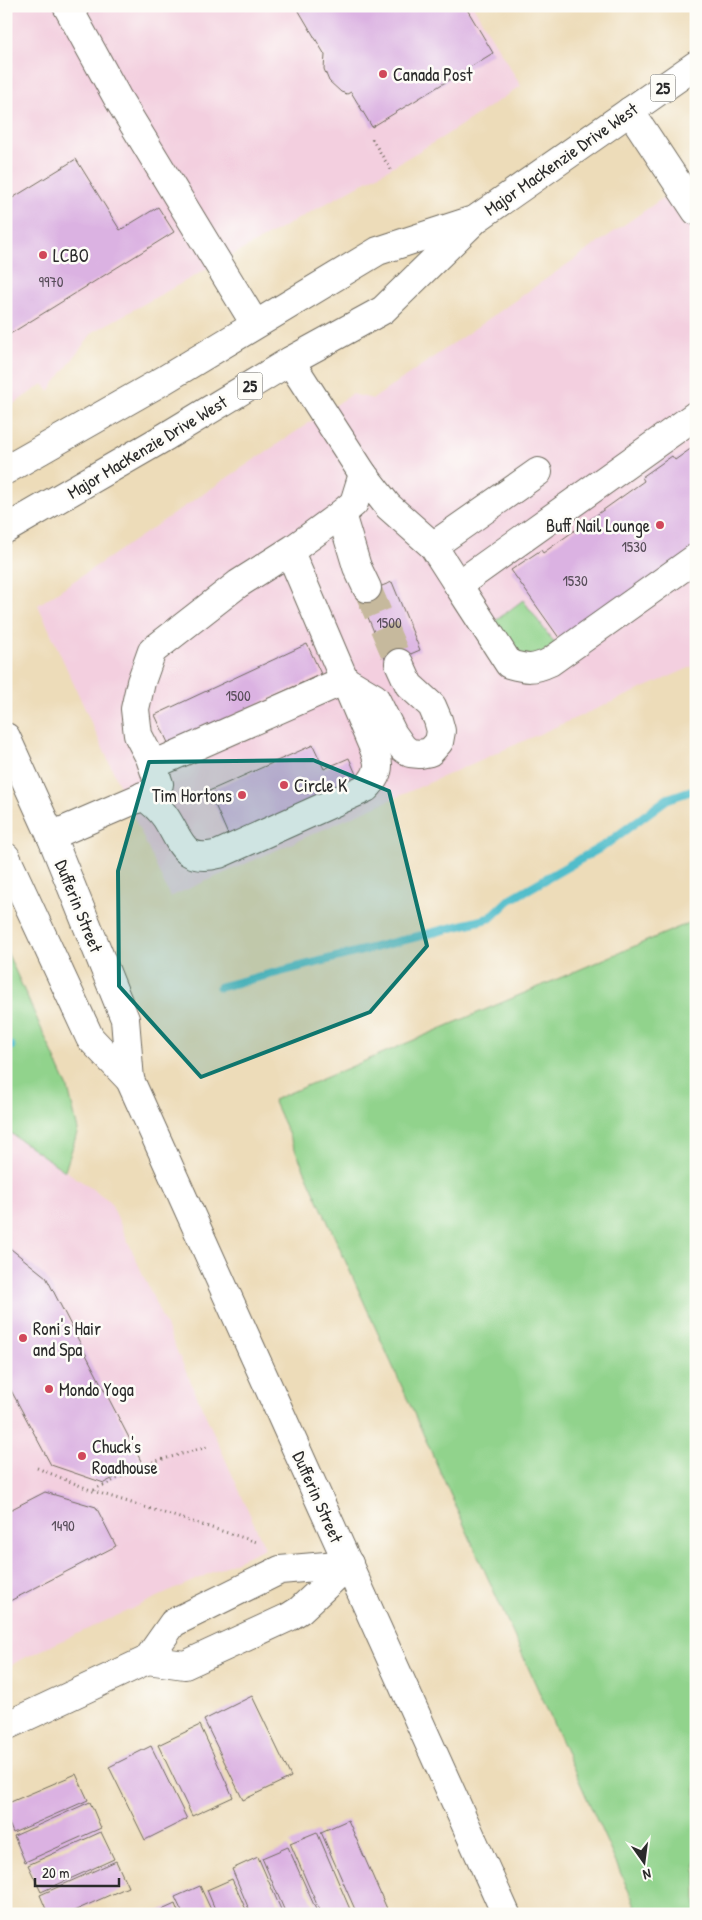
<svg xmlns="http://www.w3.org/2000/svg" width="702" height="1920" font-family="'Patrick Hand',sans-serif">
<style>
.built{fill:#f3cfdf}
.green{fill:#91d38c;stroke:#5e7f5c}
.lines{fill:none;stroke-linecap:round;stroke-linejoin:round}
.stream{stroke:#51bdcb;stroke-width:9}
.building{fill:#dbb2e2}
.minor-tunnel{stroke:#c6b99d;stroke-width:28;stroke-dasharray:28 14;stroke-linecap:butt}
.minor-casing{stroke:#6f695d;stroke-width:30}
.major-casing{stroke:#6f695d;stroke-width:30}
.path{stroke:#6f695d;stroke-width:3;stroke-dasharray:1 4;stroke-linecap:butt}
.minor{stroke:#fff;stroke-width:28}
.major{stroke:#fff;stroke-width:28}
.marked{fill:#0f766e;fill-opacity:0.2;stroke:#0f766e;stroke-width:4;stroke-linejoin:round}
.poi-dot{fill:#d1495b;stroke:#fdfcf7;stroke-width:2}
.labels{text-anchor:middle;dominant-baseline:central;stroke-width:5;stroke-linejoin:round;paint-order:stroke}
.number-label{font-size:15px;fill:#574d59}
.shield{fill:#fdfcf7;stroke:#6a6a68;stroke-width:1}
.shield-label{font-size:16px;font-weight:bold;fill:#2b2b2b}
.poi-label{font-size:18px;fill:#2b2b2b;stroke:#fdfcf7;text-anchor:start}
.street-label{font-size:18px;fill:#2b2b2b;stroke:#fdfcf7}
</style>
<rect width="100%" height="100%" fill="#fdfcf7"/>
<filter id="ink" filterUnits="userSpaceOnUse"><feTurbulence type="fractalNoise" baseFrequency=".02" numOctaves="2"/><feDisplacementMap in="SourceGraphic" scale="10" xChannelSelector="R" yChannelSelector="G"/><feConvolveMatrix kernelMatrix="1 2 1 2 8 2 1 2 1" color-interpolation-filters="sRGB"/></filter>
<filter id="wash" filterUnits="userSpaceOnUse"><feTurbulence type="fractalNoise" baseFrequency=".0096" numOctaves="4" result="noise"/><feDisplacementMap in="SourceGraphic" scale="20" xChannelSelector="R" yChannelSelector="G"/><feGaussianBlur stdDeviation="1.12" result="paint"/><feColorMatrix in="noise" values="0 0 0 0 0 0 0 0 0 0 0 0 0 0 0 0 0 1.4 0 .05"/><feComposite in="paint" operator="in"/></filter>
<g filter="url(#wash)">
<rect width="100%" height="100%" fill="#eddcb9"/>
<g class="built">
<path d="M6,6h467l48,80 -78,51 -58,34 -292,161 -44,59 -6,-7 -34,23 -3,-1z"/>
<path d="M696,175v490l-526,232 -132,-292 314,-211 21,5z"/>
<path d="M6,1130l104,71 155,347 -245,112 -14,8z"/>
</g>
<g class="green">
<path d="M523,600l32,44 -29,21 -32,-43z"/>
<path d="M696,920v994h-57l-366,-814z"/>
<path d="M6,950l62,138 10,42 -13,41 -59,-41z"/>
</g>
<g class="lines">
<g class="stream">
<path d="M220,987l270,-69 19,-18 96,-55 62,-46 29,-10"/>
<path d="M6,1046h5"/>
</g>
</g>
<g id="blocks">
<g class="building">
<path d="M296,6h169l28,47 -121,74 -21,-35 -4,2 -6,-2 -12,-11 -5,-12 1,-14z"/>
<path d="M76,159l44,71 38,-23 16,25 -164,102 -4,-5v-127z"/>
<path d="M696,445v103l-134,94 -51,-72 30,-20 2,3 101,-72 -2,-4 30,-21 3,4z"/>
<path d="M392,582l28,68 -33,14 -28,-69z"/>
<path d="M307,644l14,30 -152,71 -14,-30z"/>
<path d="M313,745l11,24 25,-11 9,21 -129,58 -20,-46z"/>
<path d="M6,1245l40,32 96,186 -38,20 -53,-18 -45,-84z"/>
<path d="M45,1492l51,15 20,39 -110,57v-91z"/>
<path d="M252,1696l39,81 -48,23 -39,-80z"/>
<path d="M200,1725l33,72 -41,19 -34,-71z"/>
<path d="M151,1746l36,73 -42,21 -36,-73z"/>
<path d="M76,1774l12,26 -75,33 -7,-17v-12z"/>
<path d="M90,1802l11,26 -76,34 -11,-26z"/>
<path d="M348,1820l40,91 -6,3h-25l-36,-82z"/>
<path d="M101,1832l13,27 -73,33 -13,-27z"/>
<path d="M317,1832l35,82h-31l-31,-71z"/>
<path d="M288,1847l30,67h-32l-24,-56z"/>
<path d="M258,1857l25,57h-32l-19,-45z"/>
<path d="M116,1861l12,26 -61,27h-19l-8,-19z"/>
<path d="M232,1879l16,35h-31l-10,-24z"/>
<path d="M200,1886l13,28h-30l-8,-17z"/>
<path d="M175,1904l4,10h-26z"/>
</g>
</g>
</g>
<g filter="url(#ink)">
<use href="#blocks" fill-opacity="0" stroke="#6f695d" stroke-width="1"/>
<g class="lines">
<path class="minor-tunnel" d="M367,588l32,75"/>
<defs>
<g id="minor">
<path d="M67,6l50,91 138,227"/>
<path d="M630,111l66,100"/>
<path d="M290,361l73,113 25,32 45,40 25,39 238,-170"/>
<path d="M341,514l16,53 10,21"/>
<path d="M433,546l105,-74"/>
<path d="M458,585l51,79c18,5 24,6 41,-2l146,-104"/>
<path d="M345,680l30,18 18,36 10,14 7,5 10,1 10,-2 9,-10 2,-11 -3,-11 -6,-14 -23,-21 -10,-22"/>
<path d="M153,765l192,-85"/>
<path d="M143,796c9,6 17,13 23,22 16,25 17,45 53,36l147,-66c20,-20 11,-31 2,-53l-78,-183"/>
<path d="M51,836l102,-44 6,-8 -9,-26 -12,-23 -3,-26 6,-27 11,-31 86,-67 55,-35 48,-35 13,-11 9,-29"/>
<path d="M147,1660l38,5 104,-48 11,-7 49,-46"/>
<path d="M6,1726l141,-66 26,-37 107,-53 69,-6"/>
</g>
<g id="major">
<path d="M6,470l158,-90 214,-129 92,-30"/>
<path d="M6,529l159,-92 125,-76 93,-51 93,-91 220,-154"/>
<path d="M6,737l45,99 74,183 5,61"/>
<path d="M6,857l84,181 40,42 376,834"/>
</g>
</defs>
<use href="#minor" class="minor-casing"/>
<use href="#major" class="major-casing"/>
<g class="path">
<path d="M372,139l20,33"/>
<path d="M37,1468l56,23 164,51"/>
<path d="M94,1490l55,-27 58,-16"/>
</g>
<use href="#minor" class="minor"/>
<use href="#major" class="major"/>
</g>
</g>
<path class="marked" d="M313,760l76,31 38,155 -57,66 -169,65 -82,-91 -1,-115 31,-109z"/>
<g class="poi-dot">
<circle cx="383" cy="74" r="5"/>
<circle cx="43" cy="255" r="5"/>
<circle cx="660" cy="525" r="5"/>
<circle cx="284" cy="785" r="5"/>
<circle cx="242" cy="795" r="5"/>
<circle cx="23" cy="1338" r="5"/>
<circle cx="49" cy="1389" r="5"/>
<circle cx="82" cy="1456" r="5"/>
</g>
<g class="labels">
<g class="number-label">
<text x="51" y="281">9970</text>
<text x="634" y="546">1530</text>
<text x="575" y="580">1530</text>
<text x="389" y="622">1500</text>
<text x="238" y="695">1500</text>
<text x="63" y="1525">1490</text>
</g>
<g class="shield">
<rect x="650.5" y="74.5" width="25" height="27" rx="4"/>
<rect x="237.5" y="372.5" width="25" height="27" rx="4"/>
</g>
<g class="shield-label">
<text x="663" y="88">25</text>
<text x="250" y="386">25</text>
</g>
<g class="poi-label">
<text x="393" y="74">Canada Post</text>
<text x="53" y="255">LCBO</text>
<text x="650" y="525" text-anchor="end">Buff Nail Lounge</text>
<text x="294" y="785">Circle K</text>
<text x="232" y="795" text-anchor="end">Tim Hortons</text>
<text x="33" y="1328">Roni's Hair<tspan x="33" dy="21">and Spa</tspan></text>
<text x="59" y="1389">Mondo Yoga</text>
<text x="92" y="1446">Chuck's<tspan x="92" dy="21">Roadhouse</tspan></text>
</g>
<g class="street-label">
<text transform="translate(561 159) rotate(-35)">Major MacKenzie Drive West</text>
<text transform="translate(147 447) rotate(-31)">Major MacKenzie Drive West</text>
<text transform="translate(79 906) rotate(68)">Dufferin Street</text>
<text transform="translate(318 1497) rotate(66)">Dufferin Street</text>
</g>
</g>
<rect width="702" height="1920" fill="none" stroke="#fdfcf7" stroke-width="25"/>
<g transform="translate(644 1862) rotate(166)" stroke="#fdfcf7" stroke-width="4" paint-order="stroke">
<path d="M0-4L9 19L0 12L-9 19Z" fill="#2b2b2b"/>
<text y="-8" font-size="14" font-weight="bold" text-anchor="middle" fill="#2b2b2b">N</text>
</g>
<path d="M35 1878v8h84v-8" fill="none" stroke="#2b2b2b" stroke-width="2.5"/>
<text x="42" y="1878" font-size="15" fill="#2b2b2b" stroke="#fdfcf7" stroke-width="4" paint-order="stroke">20 m</text>
</svg>
